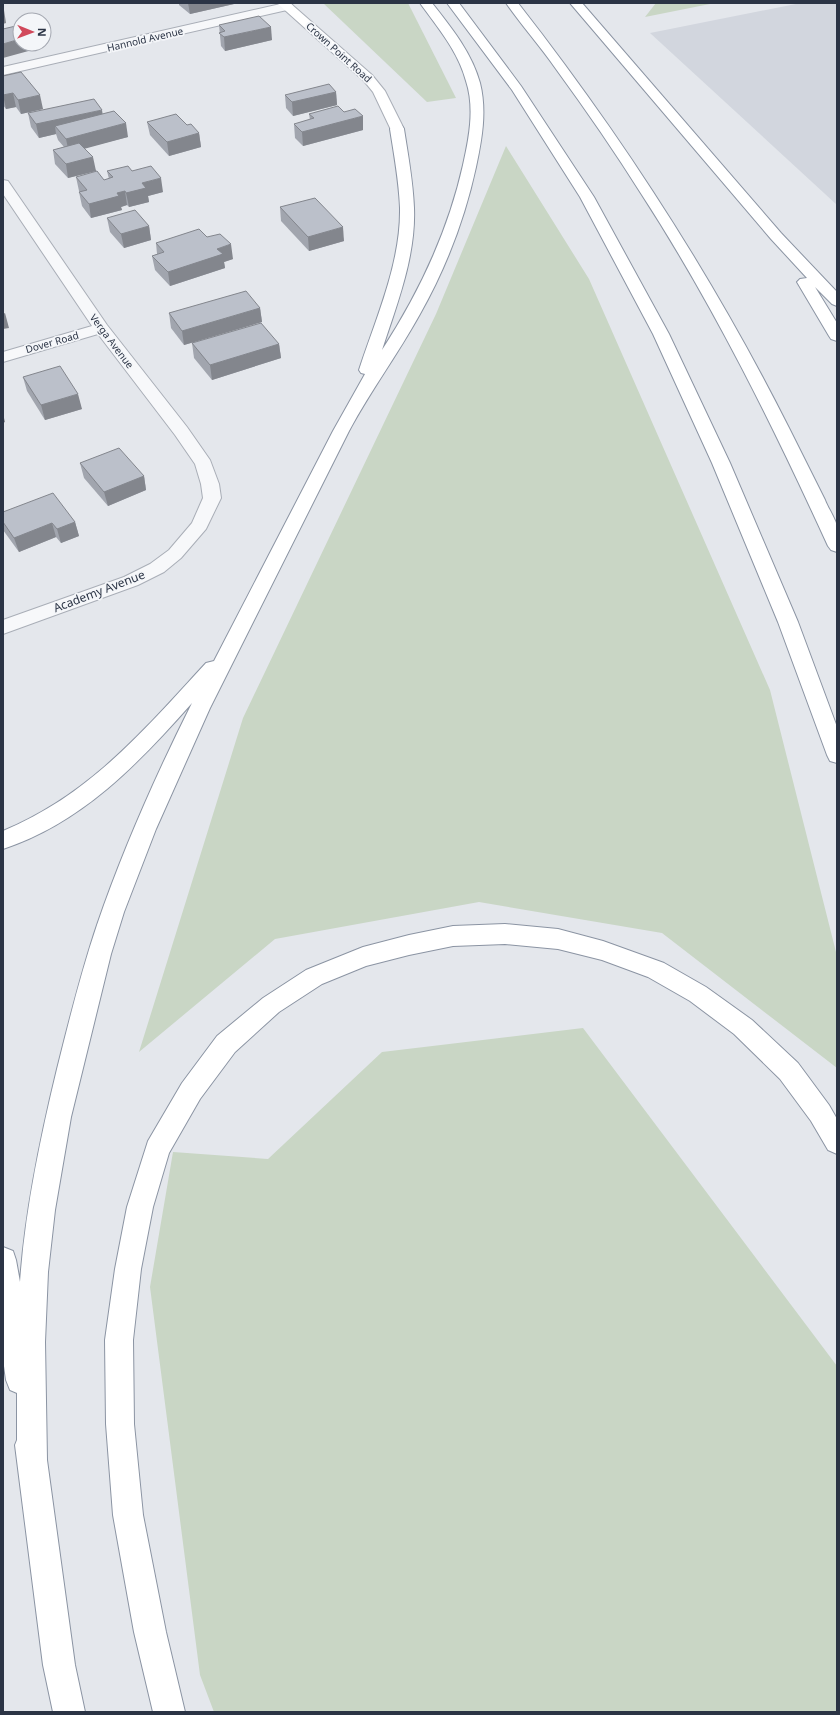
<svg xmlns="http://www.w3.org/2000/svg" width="840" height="1715" font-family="'Noto Sans',sans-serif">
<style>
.built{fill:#d2d6de}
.green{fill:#c9d6c5}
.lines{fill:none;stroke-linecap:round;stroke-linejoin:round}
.street-casing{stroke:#a9aeb7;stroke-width:2}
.secondary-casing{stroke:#a9aeb7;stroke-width:2}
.highway-casing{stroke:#8b94a3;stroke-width:2}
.street{fill:#f7f8fa;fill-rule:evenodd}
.secondary{fill:#fff;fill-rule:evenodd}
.highway{fill:#fff;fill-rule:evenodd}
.wall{fill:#a1a5ae}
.shaded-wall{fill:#83868d}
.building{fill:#bbc0ca;stroke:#83868d}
.labels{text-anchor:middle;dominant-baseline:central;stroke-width:3.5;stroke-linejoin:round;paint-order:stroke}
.far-street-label{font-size:10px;fill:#2b3445;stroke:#f4f6f9}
.street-label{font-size:12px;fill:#2b3445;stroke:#f4f6f9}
</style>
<rect width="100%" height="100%" fill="#e4e7ec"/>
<path class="built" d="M801,3h36v202l-187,-172z"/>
<g class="green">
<path d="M323,3h85l48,95 -29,4z"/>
<path d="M656,3h59l-70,14z"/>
<path d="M506,146l83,133 181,411 67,266v112l-175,-135 -183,-31 -204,37 -136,113 104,-334 193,-404z"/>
<path d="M583,1028l254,338v346h-623l-14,-37 -50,-388 23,-135 95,7 114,-107z"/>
</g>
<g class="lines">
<defs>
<g id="street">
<path d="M285,3l6,1 2,2 -2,2 -4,2 -284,65v-8z"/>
<path d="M3,180l5,1 99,144 80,102 23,33 9,24 2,14 -15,31 -25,29 -17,14 -26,13 -135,49v-14l121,-43 26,-13 19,-14 23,-27 11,-25 -2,-14 -6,-20 -20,-29 -77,-101 -95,28v-10l89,-26 -89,-132z"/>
</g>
<path id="secondary" d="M277,3h13l82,72 13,16 19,38 -2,3h-10l-19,-40 -9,-11z"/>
<g id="highway">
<path d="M420,3h12c19,24 40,50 48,80 7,28 2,56 -4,84 -11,51 -30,101 -56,147 -22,40 -49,76 -71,117l-139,277 -54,121 -32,83 -13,42 -40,163 -16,93 -7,62 -3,70 2,118 28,205 10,47h-32l-10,-47 -28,-220 2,-5v-47l-7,-3 -4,-10 -3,-21v-112l10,4 3,9 4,22c5,-71 20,-143 37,-213 12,-48 24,-97 40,-144 26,-76 59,-150 95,-222 -53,60 -110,120 -189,146v-18c88,-37 140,-100 203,-168l8,-2 119,-230 32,-57 -4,-1 -2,-3c17,-52 42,-107 41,-162 -1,-27 -6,-53 -10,-79l2,-3h10l2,3c4,26 9,52 10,79 2,48 -17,96 -32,142 37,-57 66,-118 81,-185 6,-27 12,-57 3,-84 -8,-30 -28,-53 -46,-78z"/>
<path d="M447,3h12l62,83 73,111 75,137 61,129 68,159 39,105v36l-7,-2 -3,-6 -49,-133 -66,-159 -59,-129 -73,-137 -68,-107z"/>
<path d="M506,3h12c104,133 195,274 271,425 12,24 24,48 36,72 3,8 10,18 12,26 2,8 0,18 0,26l-6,-2 -3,-4c-55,-120 -114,-240 -186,-351 -27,-43 -56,-85 -86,-126 -16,-23 -34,-43 -50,-66z"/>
<path d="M570,3h12l199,230 56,59v14l-5,-2 -17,-17 22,36v18l-6,-2 -2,-3 -32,-54 3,-3 7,-1 -36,-39z"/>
<path d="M505,924l53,5 45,12 61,22 42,24 46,33 46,43 31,42 8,14v35l-9,-4 -17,-29 -31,-42 -46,-45 -44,-33 -42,-24 -46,-17 -44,-11 -53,-5 -52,2 -44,9 -43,11 -44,18 -43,28 -44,40 -35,47 -31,54 -16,54 -12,62 -8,71 1,84 9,91 23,117 19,80h-32l-19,-80 -21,-117 -7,-91 -1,-84 10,-71 12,-62 21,-66 34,-58 35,-47 46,-38 43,-28 57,-23 46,-12 44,-9z"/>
</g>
</defs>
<use href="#street" class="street-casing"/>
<use href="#secondary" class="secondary-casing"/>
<use href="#highway" class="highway-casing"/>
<use href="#street" class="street"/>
<use href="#secondary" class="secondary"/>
<use href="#highway" class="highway"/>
</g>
<g class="wall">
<path d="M179,3h54l1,1 -44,10 -11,-9z"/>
<path d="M219,25l53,15 -47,11 -4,-5z"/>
<path d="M3,76l40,33 -22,5 -5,-7 -10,2 -3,-4z"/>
<path d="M336,92l1,13 -44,11 -7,-8 -1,-13z"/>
<path d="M344,112l19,18 -60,16 -8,-8 -1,-14 16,-4 -1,-6z"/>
<path d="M28,113l75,1 25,23 -44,11 12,23 -28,7 -13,-14 -2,-14 11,-3 -6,-7 -2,-6 -17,4 -8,-11z"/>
<path d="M147,122l40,3 12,8 2,14 -32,9 -19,-21z"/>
<path d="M107,171h25l31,21 -15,4 1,6 -20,5 -2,-2 -6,2 1,3 -31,8 -9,-12 -3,-14h1l-1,-1 -3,-14 28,3 5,-1z"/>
<path d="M280,207l64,34 -35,10 -28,-30z"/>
<path d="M107,218l42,8 2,14 -27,8 -14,-16z"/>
<path d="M207,237l26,22 -9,3 1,6 -55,18 -15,-16 -3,-14 5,-2 -1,-11z"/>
<path d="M260,308l2,14 -78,23 -13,-17 -2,-15z"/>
<path d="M192,343l87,1 2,14 -69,22 -18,-22z"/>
<path d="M23,377l59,32 -37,11 -18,-29z"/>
<path d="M80,463l64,13 2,14 -38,16 -24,-28z"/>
<path d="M3,512l72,10 4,14 -18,7 -5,-6 -37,15 -16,-22z"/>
</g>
<g class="shaded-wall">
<path d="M188,3h45l1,1 -44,10z"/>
<path d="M3,10h1l2,13 -3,1z"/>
<path d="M271,27l1,13 -47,11 -1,-14z"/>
<path d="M20,39v5h22l1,3 -40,11v-14z"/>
<path d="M336,92l1,13 -44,11 -1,-14z"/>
<path d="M13,93l3,14 -10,2 -3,-14z"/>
<path d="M40,95l3,14 -22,5 -3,-14z"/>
<path d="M102,110l2,13 -49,3 1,8 -17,4 -3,-14z"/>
<path d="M363,116v14l-60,16 -1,-14z"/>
<path d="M126,123l2,14 -59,16 -3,-14z"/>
<path d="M199,133l2,14 -32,9 -2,-14z"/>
<path d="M93,157l3,14 -28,7 -2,-14z"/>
<path d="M161,178l2,14 -15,4 1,6 -20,5 -3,-14 16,-10z"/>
<path d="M125,191l2,14 -6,2 1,3 -31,8 -2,-14 28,-11z"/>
<path d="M149,226l2,14 -27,8 -3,-14z"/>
<path d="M343,227l1,14 -35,10 -1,-14z"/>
<path d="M231,244l2,15 -9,3 1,6 -55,18 -2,-14 49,-23z"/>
<path d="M260,308l2,14 -78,23 -2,-14z"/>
<path d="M5,313l4,15 -6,1v-15z"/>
<path d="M279,344l2,14 -69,22 -2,-15z"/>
<path d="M78,394l4,15 -37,11 -4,-15z"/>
<path d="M3,414l2,8 -2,1z"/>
<path d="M144,476l2,14 -38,16 -4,-14z"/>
<path d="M75,522l4,14 -18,7 -4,-14z"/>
<path d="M52,523l4,14 -37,15 -5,-14z"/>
</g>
<g class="building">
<path d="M259,16l12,11 -47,10 -5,-4 6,-2 -6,-6z"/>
<path d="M20,25v14l-17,5v-15z"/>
<path d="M21,72l19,23 -22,5 -5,-7 -10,2v-19z"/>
<path d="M329,84l7,8 -44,10 -7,-7z"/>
<path d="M94,99l8,11 -66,14 -8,-11z"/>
<path d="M338,106l6,6 11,-3 8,7 -61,16 -8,-8 20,-6 -5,-4z"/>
<path d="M114,111l12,12 -60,16 -11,-13z"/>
<path d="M176,114l11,11 4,-1 8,9 -32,9 -20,-20z"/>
<path d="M79,143l14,14 -27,7 -13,-14z"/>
<path d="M128,166l4,5 19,-5 10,12 -19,5 4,5 -20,5 -1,-2 -8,2 2,3 -30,8 -10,-12 8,-2 -11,-13 21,-6 7,9 9,-3 -6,-6z"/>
<path d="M315,198l28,29 -35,10 -28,-30z"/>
<path d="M135,210l14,16 -28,8 -14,-16z"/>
<path d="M199,229l8,8 13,-3 11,10 -14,5 6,5 -55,18 -16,-16 12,-4 -8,-9z"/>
<path d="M246,291l14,17 -78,23 -13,-18z"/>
<path d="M261,323l18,21 -69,21 -18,-22z"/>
<path d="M60,366l18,28 -37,11 -18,-28z"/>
<path d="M119,448l25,28 -40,16 -24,-29z"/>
<path d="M53,493l22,29 -18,7 -5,-6 -38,15 -11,-16v-10z"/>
</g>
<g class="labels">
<g class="far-street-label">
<text transform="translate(145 39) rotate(-13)">Hannold Avenue</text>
<text transform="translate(339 52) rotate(42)">Crown Point Road</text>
<text transform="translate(112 341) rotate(53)">Verga Avenue</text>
<text transform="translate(52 342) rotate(-16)">Dover Road</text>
</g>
<g class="street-label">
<text transform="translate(99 591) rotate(-21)">Academy Avenue</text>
</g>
</g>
<rect width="840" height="1715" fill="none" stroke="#2b3445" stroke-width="8"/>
<g transform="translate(32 32) rotate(91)"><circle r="19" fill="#f4f6f9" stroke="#a4a8b1"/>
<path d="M0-3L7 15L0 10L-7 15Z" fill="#d1495b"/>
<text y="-6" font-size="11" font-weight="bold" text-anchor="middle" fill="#2b3445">N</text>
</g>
</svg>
